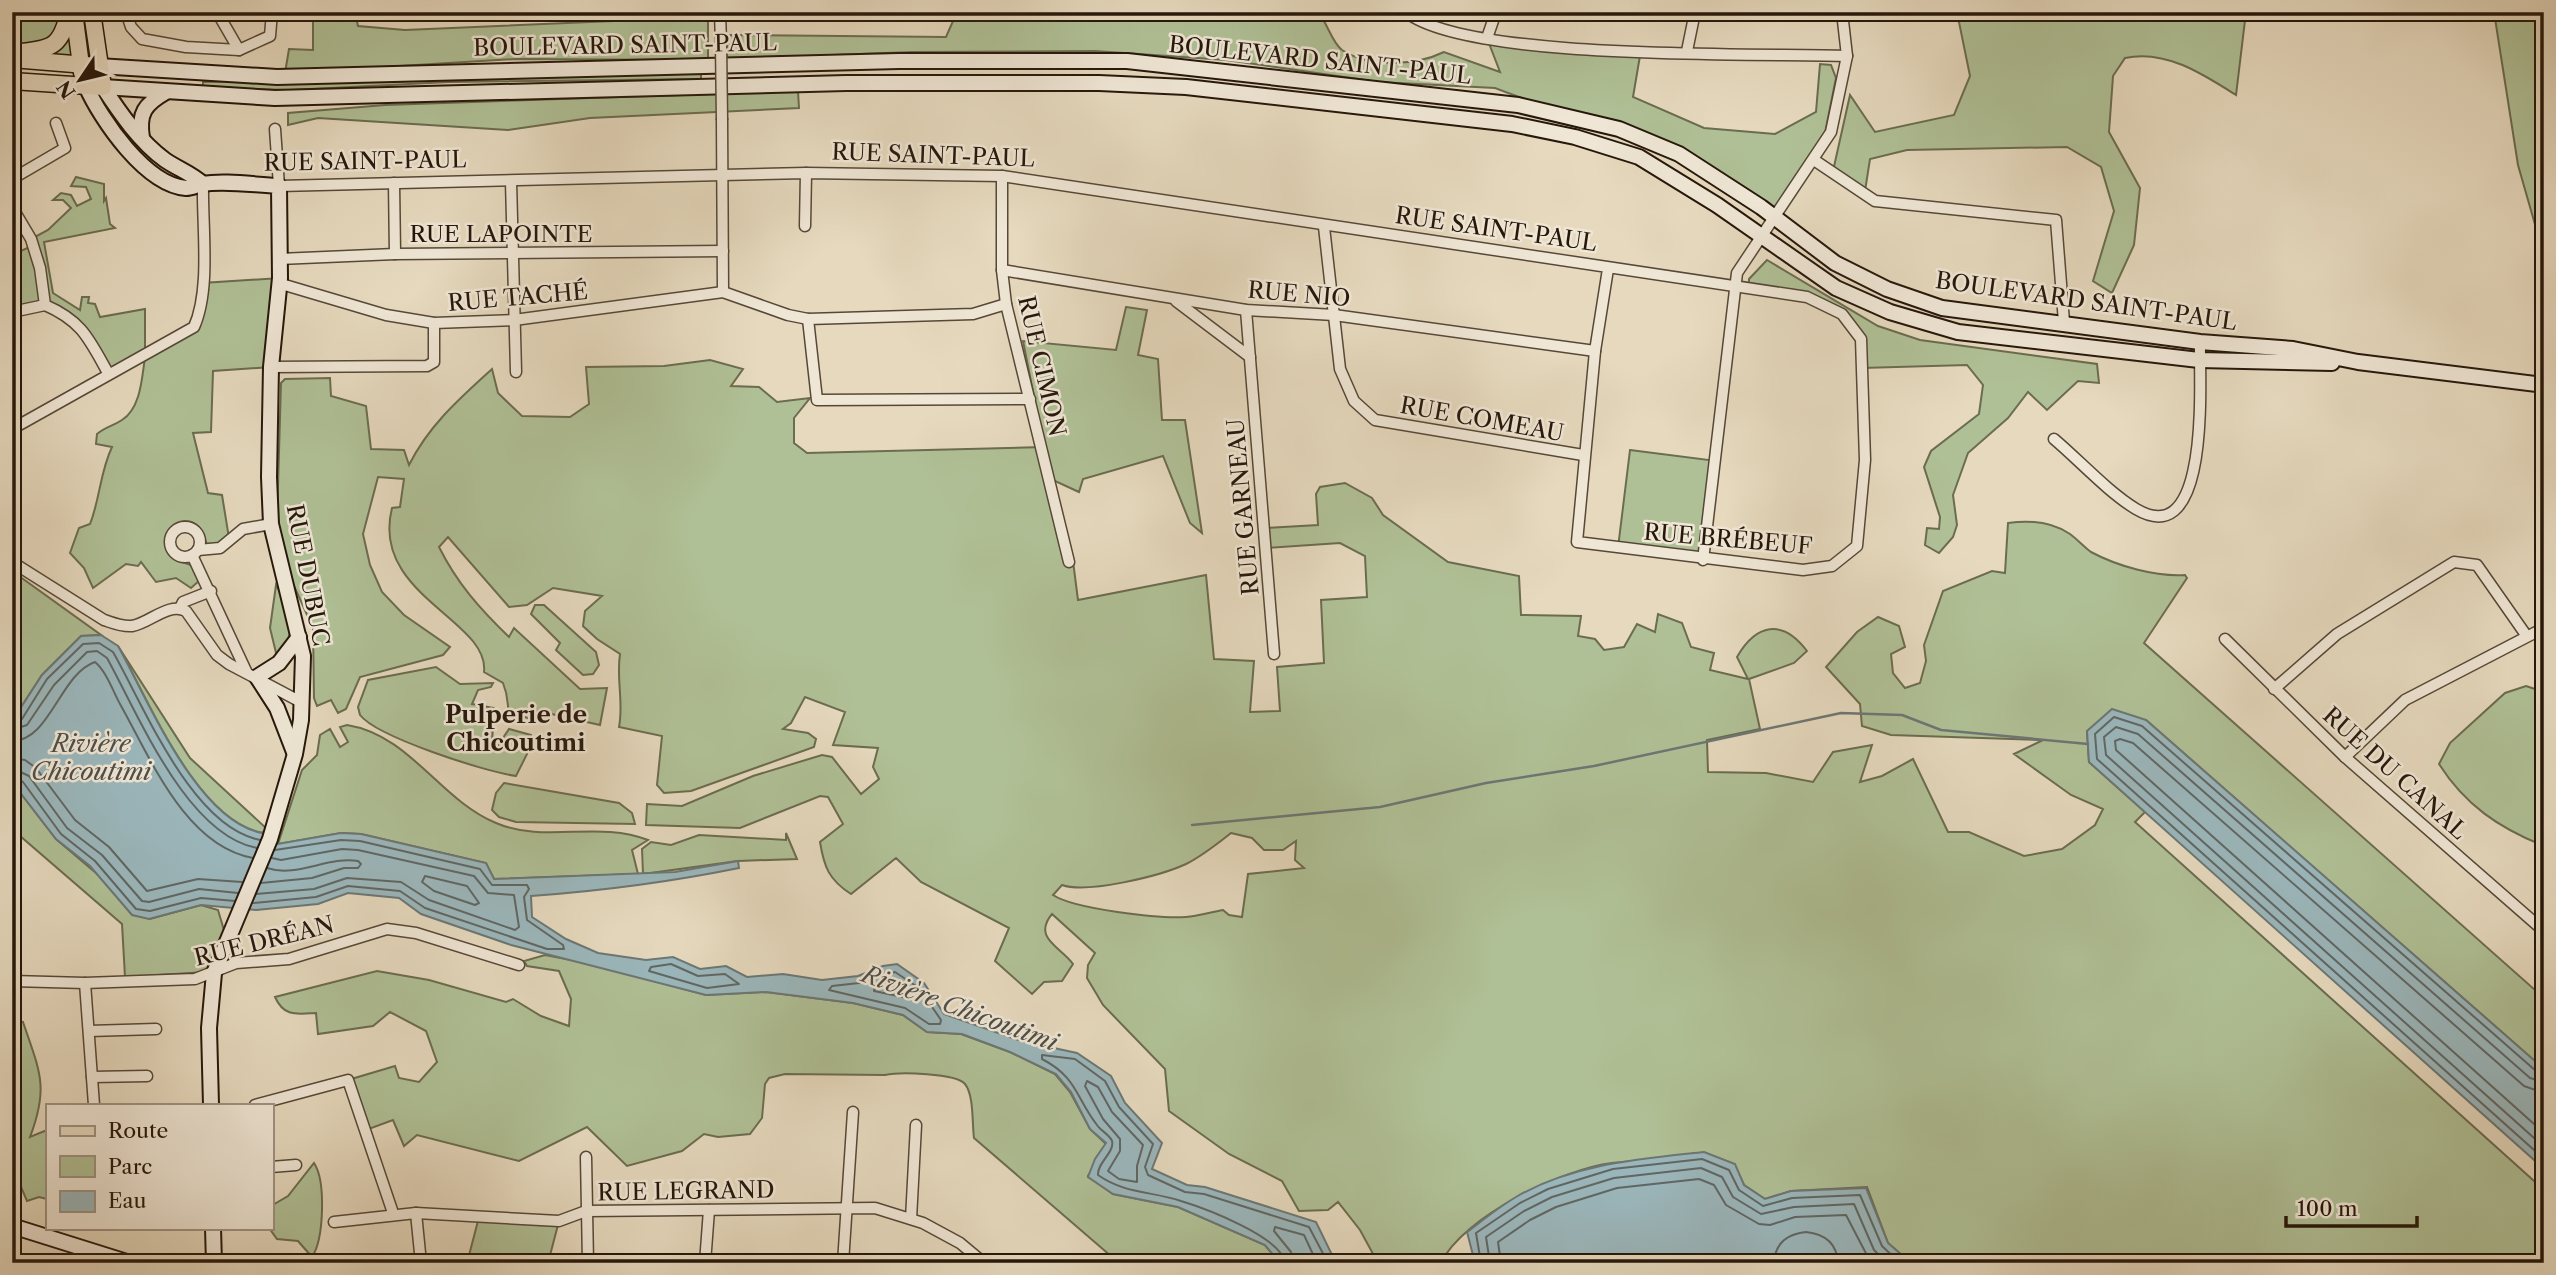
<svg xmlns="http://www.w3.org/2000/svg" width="2556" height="1275" font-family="'Libre Caslon Text',serif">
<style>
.green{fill:#b0c096;stroke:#6b6c50;stroke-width:2;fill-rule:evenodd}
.water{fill:#9bb7bc;stroke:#6c7775;stroke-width:2}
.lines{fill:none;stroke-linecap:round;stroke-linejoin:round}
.shore{stroke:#606764;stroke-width:2}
.stream{stroke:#6c7775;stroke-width:2.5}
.street-casing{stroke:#564838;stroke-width:13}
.secondary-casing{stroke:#26170b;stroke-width:18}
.primary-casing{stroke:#26170b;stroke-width:19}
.street{stroke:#efe6d5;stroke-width:10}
.secondary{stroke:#efe6d5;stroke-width:14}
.primary{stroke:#e6d9be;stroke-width:16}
.street-bridge-casing{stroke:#564838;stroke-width:13;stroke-linecap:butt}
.street-bridge{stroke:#efe6d5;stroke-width:10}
.labels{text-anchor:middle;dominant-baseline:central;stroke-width:5;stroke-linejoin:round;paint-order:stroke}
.street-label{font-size:23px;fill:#26170b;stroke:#efe6d5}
.neighbourhood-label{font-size:24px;font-weight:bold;fill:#26170b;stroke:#efe6d5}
.water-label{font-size:24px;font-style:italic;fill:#4f4f49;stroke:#efe6d5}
</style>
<rect width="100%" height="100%" fill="#e6d9be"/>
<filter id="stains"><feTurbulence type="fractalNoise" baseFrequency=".00286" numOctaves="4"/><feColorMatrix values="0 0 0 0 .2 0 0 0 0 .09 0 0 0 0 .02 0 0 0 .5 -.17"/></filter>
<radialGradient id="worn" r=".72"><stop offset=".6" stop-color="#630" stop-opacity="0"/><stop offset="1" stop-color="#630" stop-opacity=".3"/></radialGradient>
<g class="green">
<path d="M12,12h62l6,54 -68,-7z"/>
<path d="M313,12h42l3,14 47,4 279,-12 1,-6h23v48l-192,-1 -231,14 4,-24 24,1z"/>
<path d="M957,12h361c9,10 14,31 24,38 28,18 73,16 102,2l56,20 -13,-34 154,12 -8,47 71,31 71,6 41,-22 4,-48 11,1 5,13 -12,60 -49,69 -7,3 -64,-44 -209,-78 -116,-6 -153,-22 -131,-9 -183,1 -185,7 -1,-24 220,2z"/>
<path d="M1947,12h299l-10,83c-33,-21 -71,-46 -111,-37l-12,18 -4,56 31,56 -6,57 -22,48 -19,-12 21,-70 -13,-44 -34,-20 -160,3 -37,9 -5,32 -32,-20 17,-76 25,37 79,-17 16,-39 -11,-54z"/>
<path d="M2494,12h50v222l-8,-6 -18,-63z"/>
<path d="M701,71v8l-252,3 -158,8 -88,-2v-6z"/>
<path d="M798,91l1,17 -209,10 -82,12 -190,-12 -30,7v-12l97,-8z"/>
<path d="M76,177l28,7v17l2,-3 4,26 5,4 -71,14 9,51 27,17 2,-13h7l-1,6 7,1 5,13 45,-8v47l49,-29 8,-44 78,-5 -9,89 -58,4 -2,61 -18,1 15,60 14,2 7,43 -13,11 -8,-3c-4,-6 -4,-14 -10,-20 -18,-16 -44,10 -28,29 6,8 17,7 24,12l6,13 -9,8 -15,-10 -20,4 -15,-20 -3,4 -12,-2 -33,24 -9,-20 -14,-15 9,-25 11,-4c10,-25 10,-52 22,-77l-16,-3 1,-10c8,-7 16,-8 25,-14 19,-12 20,-43 23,-63l-37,16 -26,-46 -38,-22 -32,7v-57l20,-9 -1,-7 17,-9 23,-22 -8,-8h-10l8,-7 10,2 6,11 14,-7 -5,-12 -15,-1z"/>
<path d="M1767,260l111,66 42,14 177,24 2,19 -21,-2 -31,29 -19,-18 -20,26 -40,35 -15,42 4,30 -4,12 -14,16 -14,-8 2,-17 12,1 1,-12 -16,-50 7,-16 48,-37 4,-29 -16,-20 -105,3c0,-8 1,-19 -1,-27 -10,-41 -78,-48 -112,-55v-7z"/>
<path d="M1126,307l21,3 -9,45 20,4 4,61h23l17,113 -12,-10 -27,-67 -80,23 -4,13 -26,-12 20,81 5,39 128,-25 8,84 40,2 -4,51 30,-1 -3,-44 47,-4 -3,-63 46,-3 -2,-41 -25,-13 -74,5 -2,-20 54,-3 -2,-31 4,-7 25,-4 27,15 11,17 65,47 71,14 2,39 60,1 -3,20 17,3 9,11 20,-3 13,-23 18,8 3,-18 24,9 9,24 23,6 -4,17 38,9 -11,-22c19,-33 45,-39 70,-6l-13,12 -45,16 11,50 -53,11 1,32 58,1 47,9 20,-30 39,-7 -12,37 22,-6 31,-17 35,73h21l55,24 38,-7 33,-24 8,-16 -32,-14 -57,-41 29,-14 -152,-5 -29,-9 -2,-22 -34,-37 31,-35 21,-15 21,9 6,21 -14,7 2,19 12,15 15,-5 6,-22 -2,-16 19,-54 49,-20 13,2 3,-50c21,-3 44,-1 62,11 8,6 14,13 21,18 26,14 65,25 94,23l2,3 -43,65 400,355v71l-398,-349 -59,11 2,31 56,50 -10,10 409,368v73h-633l-23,-20 -21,-56 -76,4 -26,8 -21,-14 -10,-21c-38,0 -85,-6 -122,-1 -50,6 -149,54 -171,100h-63l-18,-33 -22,-28 -10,8 -29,1 -17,-30 -53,-27 -60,-43 -4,-42 -62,-64 -16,-27 1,-13 7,-12 -43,-39c-20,24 9,33 21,50l-11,17 -18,1 -12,12 -37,-33 14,-33 -88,-46 -25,-24 -45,36c-22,-14 -27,-27 -31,-52l23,-18 -15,-27 -8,-1 -80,32 -94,-3 1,-21 35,2 71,-30 69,-21 10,2 29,37 18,-15 -6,-12 5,-19 -45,-3 12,-33 -40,-15 -14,26 -8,6 25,4 8,6 -2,8 -123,44 -27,2 -7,-8 5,-49 -43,-9c5,-25 -3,-47 1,-73l-23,-15 -14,-13 2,-15 17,-15 -49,-8 -26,17 -18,2 -61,-70 -9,10c18,36 40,61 70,90l5,-9 66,61 27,-1 -7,37 -62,-14 -4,9c-39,-12 -19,-7 -31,-37l-19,-11c6,-52 -114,-77 -92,-164l8,-1 4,-28 -26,-2 -15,57 7,31 12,27 22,23 46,32 -7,8 -83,22 -14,32 -8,4 -7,-13 -14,6 -3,-8 -1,-70 -23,-51 -13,-56 4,-138 4,-4 45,-1 1,18 35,10 5,43 33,1 5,15c20,-40 51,-67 83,-96l6,24 24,23 48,1 19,-13 -3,-37 78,-1 46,-6 33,9 -12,17 28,1 18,15 33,-4 -16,20v25l13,10 237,-6 -21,-106 93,9zM1231,833l21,5 12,12h19l13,-9 -1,19 9,8 -56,6 -6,43 -13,-2 -6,-5c-12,2 -25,6 -37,7 -26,2 -112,-8 -133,-22l9,-10c25,9 98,-9 124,-21 16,-8 31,-20 45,-31z"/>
<path d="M1630,450l87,11 -11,98 -88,-11z"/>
<path d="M12,571l89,64 -20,1 -39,39 -26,40 -4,-2z"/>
<path d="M276,585c16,30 24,43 1,72l-7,-29z"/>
<path d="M535,605h9l52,47 3,13 -6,9 -10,1 -27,-25 4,-7 -29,-29z"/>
<path d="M118,646l72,112 77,71 -4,4c-66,-12 -114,-132 -145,-187z"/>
<path d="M436,667l24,17 33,-1 -2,4 -13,3 -6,14 22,4 -2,36 5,3 12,-18 22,6 -4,19 -11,22c-30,-4 -139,-39 -156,-61l-2,-8 10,-27z"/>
<path d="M2526,686l18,6v154c-45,-18 -79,-41 -105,-82l11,-21 55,-50z"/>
<path d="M347,725c63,10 93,75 149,98 49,21 102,-3 152,17l-16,10 6,24 -144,5 -8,-16 -125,-29 -20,-1 -63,11 24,-74 15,-15 3,-20 10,-6 10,18 8,-5 -8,-15z"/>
<path d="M12,782l44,57 94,80 51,-14 17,5 8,27 -19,35 -82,5 -3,-53 -110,-95z"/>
<path d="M504,783l115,20 13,10 3,11 -119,-2 -17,-5 -7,-7 4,-17z"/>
<path d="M786,833l11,26 -59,2 -95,13 -1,-25 9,-7 20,3 28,-10 87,5z"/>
<path d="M545,955l42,8 119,32 60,-3 87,11 50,12 24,17 34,2 49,18 45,22 15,18 20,37 16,15 -18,32 25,18 65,13 87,38 15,18h-161l-145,-125c-2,-15 0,-43 -9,-54 -9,-11 -66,-12 -80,-9l-100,-1 -16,4 -4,6 -3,34 -12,16 -32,3 -14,-3 -22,17 -55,15 -40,-39 -68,34 -102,-26 -13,11 -11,-26 -27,10 -18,-50 47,-14 4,12 20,4 18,-20 -11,-31 -36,-19 -17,14 -55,8 -2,-21c-20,1 -32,4 -41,-16l102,-26 52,9 77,22 7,-3 28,17 28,10 2,-27 -12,-28 -32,-5 -3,-5z"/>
<path d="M12,1021l11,1c17,50 26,65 7,115l17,-7v69l-8,-2 -12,4 -15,-35z"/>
<path d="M314,1163c12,18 10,76 -2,94l-14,-16 -21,-2 -8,-11 2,-22 17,-10z"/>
<path d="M479,1217l80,4 -11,42h-81z"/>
</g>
<g class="water">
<path d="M101,635l17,11c30,54 79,175 144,187l5,-4 11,15 63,-11 20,1 125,29 8,16 181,-7 63,-11 1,7c-69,14 -138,23 -208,28l1,21 34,22 32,14 48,7 27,-3 27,12 26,-3 21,11 36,-3 39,6 36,-4 25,-10 14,-2 27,19 20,31 77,27 56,12 34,23 14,27 37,40 -10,26 35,16 18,2 111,35 20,41h-56l-15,-18 -87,-38 -65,-13 -25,-17 7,-18 11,-16 -16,-14 -19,-37 -15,-18 -46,-22 -48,-18 -35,-2 -24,-17 -50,-12 -87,-11 -60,3 -195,-50 -90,-31 -22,-16 -51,-5 -30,11 -62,6 -55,-5 -52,14 -17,-4 -42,-49 -34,-27 -44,-57v-69l4,2 26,-40 39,-39z"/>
<path d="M2112,709l34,11 398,349v100l-455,-407 -2,-31z"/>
<path d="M1704,1152l31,12 9,21 21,14 26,-8 75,-3 22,55 23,20h-90l-14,-5 -24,5h-308l-8,-31c16,-12 32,-25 49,-35 56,-33 124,-38 188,-45z"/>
</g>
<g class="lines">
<g class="shore">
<path d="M12,721l10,-2 25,-40 36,-35 16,-1 14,9c32,56 79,175 147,188"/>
<path d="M12,730l15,-5 27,-40 33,-33 10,-1 10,7c32,58 80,177 150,190"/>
<path d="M12,741c38,0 48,-67 83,-79 11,9 18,29 25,42 30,53 65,142 133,154"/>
<path d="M12,758l13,2 11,8 39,52 34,27 38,44 51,-12 44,3"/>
<path d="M12,768l17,8 38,52 35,27 40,46 7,1 50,-13 39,4"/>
<path d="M12,777l11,5 38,52 34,27 41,48 14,2 51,-13 34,3"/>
<path d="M425,876l42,10 12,17 -4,2 -41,-14 -12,-9z"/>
<path d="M261,883l51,-5 32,-10h14l3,-4 -3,-3c-30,-5 -61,17 -91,7"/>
<path d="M256,894l58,-5 33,-11 54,4 28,18 86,30 4,-3 -5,-32 -26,-2 -14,-17 -116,-26 -16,-1 -61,11 -9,-2"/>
<path d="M253,903l63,-6 32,-11 52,5 25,17 122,41h17l-1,-4 -36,-25 -3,-23 5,-8 -2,-4h-35l-12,-16 -120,-28 -19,-1 -66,10"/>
<path d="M671,964l27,12 27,-2 14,10 -32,4 -58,-17 2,-4z"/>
<path d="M895,972l24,16 22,32 -1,4h-11l-24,-16 -76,-18 3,-4 27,-3z"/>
<path d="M887,981h7l18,13v5l-38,-8 1,-5z"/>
<path d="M2544,1073l-8,-2 -394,-345 -28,-9 -19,17 2,25 447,400"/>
<path d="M1087,1081l11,6 14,25 31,33 -6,21v16l-18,-3 -11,-8 12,-20v-12l-17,-20 -18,-33z"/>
<path d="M2544,1082l-14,-4 -392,-344 -22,-7 -12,10 2,18 438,392"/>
<path d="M2544,1093l-20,-7 -391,-343 -13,-4 -5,2 1,9 428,383"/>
<path d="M1285,1263c-3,-26 -81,-55 -104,-62 -30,-10 -56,-7 -83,-26 -1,-12 17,-23 14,-34 -2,-6 -11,-10 -15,-16 -21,-27 -20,-48 -55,-66v-4l33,4 30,22 14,26 34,37 -8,23 3,8 37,17 19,2 105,33 19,36"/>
<path d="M1294,1263l-3,-11 -17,-21 1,-4 29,8 13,28"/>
<path d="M1481,1263l-5,-30 44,-30 28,-14 65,-20 89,-10 27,11 10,20 24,16 29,-8 68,-3 22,51 18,17"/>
<path d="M1490,1263l-4,-26 38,-26 28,-14 62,-19 87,-10 21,9 11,20 28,17 33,-7 60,-3 20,46 13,13"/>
<path d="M1501,1263l-3,-21 32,-22 26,-13 61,-19 82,-9 15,6 12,20 33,19 11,1 25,-8 51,-2 25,48"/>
<path d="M1774,1263c1,-20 13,-29 32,-31 19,2 31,12 32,31"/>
</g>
<path class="stream" d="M1192,825l188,-18 106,-24 108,-17 247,-53 61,2 39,15 147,14"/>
<defs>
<g id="street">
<path d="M126,12l5,15 11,12 44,8 53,3 31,-14 2,-24"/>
<path d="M217,12l22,38"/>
<path d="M436,12v2"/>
<path d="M720,12l1,32"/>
<path d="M1406,12c60,49 352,41 441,44"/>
<path d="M1487,38l9,-26"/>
<path d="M1687,51l8,-39"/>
<path d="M722,120l1,172"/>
<path d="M275,129l4,57 527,-13 196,3 805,121 35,17 19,25 4,121 -8,86 -25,20 -29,4 -226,-28 18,-191 13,-82"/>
<path d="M1814,160l61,41 181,19 8,102"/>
<path d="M1002,176v94l4,34 63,258"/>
<path d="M12,179l53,-31 -9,-25"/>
<path d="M511,181l5,191"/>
<path d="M394,183l1,71"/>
<path d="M12,207l19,32 9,29 5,37c37,16 44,34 63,68"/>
<path d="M805,226l1,-53"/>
<path d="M1324,227l16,142 14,32 21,19 208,35"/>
<path d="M279,259l116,-5 328,-3"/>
<path d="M1002,270l244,40 88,5 261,36"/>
<path d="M278,283l108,32 48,8 80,-3 209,-28 65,23 20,4 165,-5 33,-10"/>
<path d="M1176,301l74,56"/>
<path d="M1246,310l28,344"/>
<path d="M12,312l33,-7"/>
<path d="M808,319l9,81 213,-1"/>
<path d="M271,367l156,-1 7,-4v-39"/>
<path d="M12,429l182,-102c17,-38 8,-100 9,-143"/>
<path d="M2054,439c25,21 54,53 82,70 76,45 63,-131 64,-167"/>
<circle cx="185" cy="542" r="15"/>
<path d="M198,550l22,-2 23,-19 28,-5"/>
<path d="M192,555l55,118"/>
<path d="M1703,560l34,-287 94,-141 16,-76 -5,-44"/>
<path d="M12,562l92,58c9,3 18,7 28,6 18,-3 36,-24 54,-15l31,44 12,9 70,37"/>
<path d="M180,608l3,-6 28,-11"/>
<path d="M2225,639l120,118 199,174"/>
<path d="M2274,689l63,-55 117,-72 23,3 49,70"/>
<path d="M2345,757l60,-57 139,-72"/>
<path d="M12,981l73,2 110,-4 41,-16 53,-4 98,-30 29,4 103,32"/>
<path d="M85,983l9,122"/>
<path d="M89,1031l67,-2"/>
<path d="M92,1077l55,-1"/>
<path d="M255,1105l93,-25 45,133"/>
<path d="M586,1157l2,106"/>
<path d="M271,1167l25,-2"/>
<path d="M416,1213l4,40 -3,10"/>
<path d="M911,1219l5,-94"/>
<path d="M334,1222l82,-9 143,8 27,-10 289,-3 48,15 37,20 24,20"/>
<path d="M705,1263l4,-53"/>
<path d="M843,1263l10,-151"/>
</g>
<g id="secondary">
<path d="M98,66l179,11 622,-16h228l391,44 101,24 60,25 82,53 74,56 52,26 55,19 258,34 93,7 65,13 186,23"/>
<path d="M86,86c15,34 60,99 100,102 6,0 11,-3 16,-4 24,-4 52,1 77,2l1,92 -9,89 -2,110 2,47 32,132 -2,64 -6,34 -25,85 -56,134 -5,55 2,77"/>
<path d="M103,87l172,11 571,-15h253l87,4 326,37 63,13 64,20 78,48 119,83 54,24 68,20 241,28 133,3"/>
<path d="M103,87c17,26 37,55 62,73 13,9 26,13 38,24"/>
<path d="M142,138c-4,-25 3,-34 24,-46"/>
<path d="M294,752l-17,-44 -20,-31 22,-14 20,-26"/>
<path d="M12,1226l118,37"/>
<path d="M213,1228l1,35"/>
</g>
<g id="primary">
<path d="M74,12l8,61"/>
<path d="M21,52c33,-3 40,-7 48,-40"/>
<path d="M12,59l86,7"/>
<path d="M12,81l91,6 -11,-75"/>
</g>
</defs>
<use href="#street" class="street-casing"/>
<use href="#secondary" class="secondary-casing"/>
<use href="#primary" class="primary-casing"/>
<use href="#street" class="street"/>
<use href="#secondary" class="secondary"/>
<use href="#primary" class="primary"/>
<defs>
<path id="street-bridge" d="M721,44l1,76"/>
</defs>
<use href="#street-bridge" class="street-bridge-casing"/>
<use href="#street-bridge" class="street-bridge"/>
</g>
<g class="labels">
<g class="street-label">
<text transform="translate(625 45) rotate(-1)">BOULEVARD SAINT-PAUL</text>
<text transform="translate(1320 60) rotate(6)">BOULEVARD SAINT-PAUL</text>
<text transform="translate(933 155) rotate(2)">RUE SAINT-PAUL</text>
<text transform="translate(365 161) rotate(-1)">RUE SAINT-PAUL</text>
<text transform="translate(1496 229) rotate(8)">RUE SAINT-PAUL</text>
<text x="501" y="234">RUE LAPOINTE</text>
<text transform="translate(1299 294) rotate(5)">RUE NIO</text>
<text transform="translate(518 297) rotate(-5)">RUE TACHÉ</text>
<text transform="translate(2086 301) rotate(8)">BOULEVARD SAINT-PAUL</text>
<text transform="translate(1042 366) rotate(77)">RUE CIMON</text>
<text transform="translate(1482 419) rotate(10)">RUE COMEAU</text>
<text transform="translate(1243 507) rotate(-95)">RUE GARNEAU</text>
<text transform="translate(1728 539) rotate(5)">RUE BRÉBEUF</text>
<text transform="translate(308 575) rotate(79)">RUE DUBUC</text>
<text transform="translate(2395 773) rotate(42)">RUE DU CANAL</text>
<text transform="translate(264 941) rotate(-14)">RUE DRÉAN</text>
<text transform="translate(686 1191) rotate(-1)">RUE LEGRAND</text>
</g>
<g class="neighbourhood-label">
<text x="516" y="714">Pulperie de<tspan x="516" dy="28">Chicoutimi</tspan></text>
</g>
<g class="water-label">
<text x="91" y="743">Rivière<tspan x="91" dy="28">Chicoutimi</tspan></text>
<text transform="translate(960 1008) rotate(20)">Rivière Chicoutimi</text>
</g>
</g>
<rect width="2556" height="1275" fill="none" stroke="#e6d9be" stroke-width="42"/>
<rect x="14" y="14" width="2528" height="1247" fill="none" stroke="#26170b" stroke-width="3.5"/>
<rect x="21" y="21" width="2514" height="1233" fill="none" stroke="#26170b" stroke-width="2"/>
<rect x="46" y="1104" width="228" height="126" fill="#efe6d5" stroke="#9f9384" stroke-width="2"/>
<rect x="60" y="1126" width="35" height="10" fill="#e6d9be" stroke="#9f9384" stroke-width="2"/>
<text x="108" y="1138" font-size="21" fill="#26170b">Route</text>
<rect x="60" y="1156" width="35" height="21" fill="#b0c096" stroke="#9f9384" stroke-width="2"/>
<text x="108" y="1174" font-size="21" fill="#26170b">Parc</text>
<rect x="60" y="1191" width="35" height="21" fill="#9bb7bc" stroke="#9f9384" stroke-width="2"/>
<text x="108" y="1208" font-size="21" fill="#26170b">Eau</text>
<g transform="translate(80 80) rotate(235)" stroke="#efe6d5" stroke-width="5" paint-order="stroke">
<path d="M0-5L12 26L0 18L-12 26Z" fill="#26170b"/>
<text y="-10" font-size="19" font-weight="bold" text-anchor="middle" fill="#26170b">N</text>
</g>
<path d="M2286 1216v10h131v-10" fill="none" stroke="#26170b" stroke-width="3.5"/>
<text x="2297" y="1216" font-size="21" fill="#26170b" stroke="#efe6d5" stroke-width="5" paint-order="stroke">100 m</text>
<rect width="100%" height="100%" filter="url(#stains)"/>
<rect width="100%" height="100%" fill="url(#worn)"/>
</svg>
